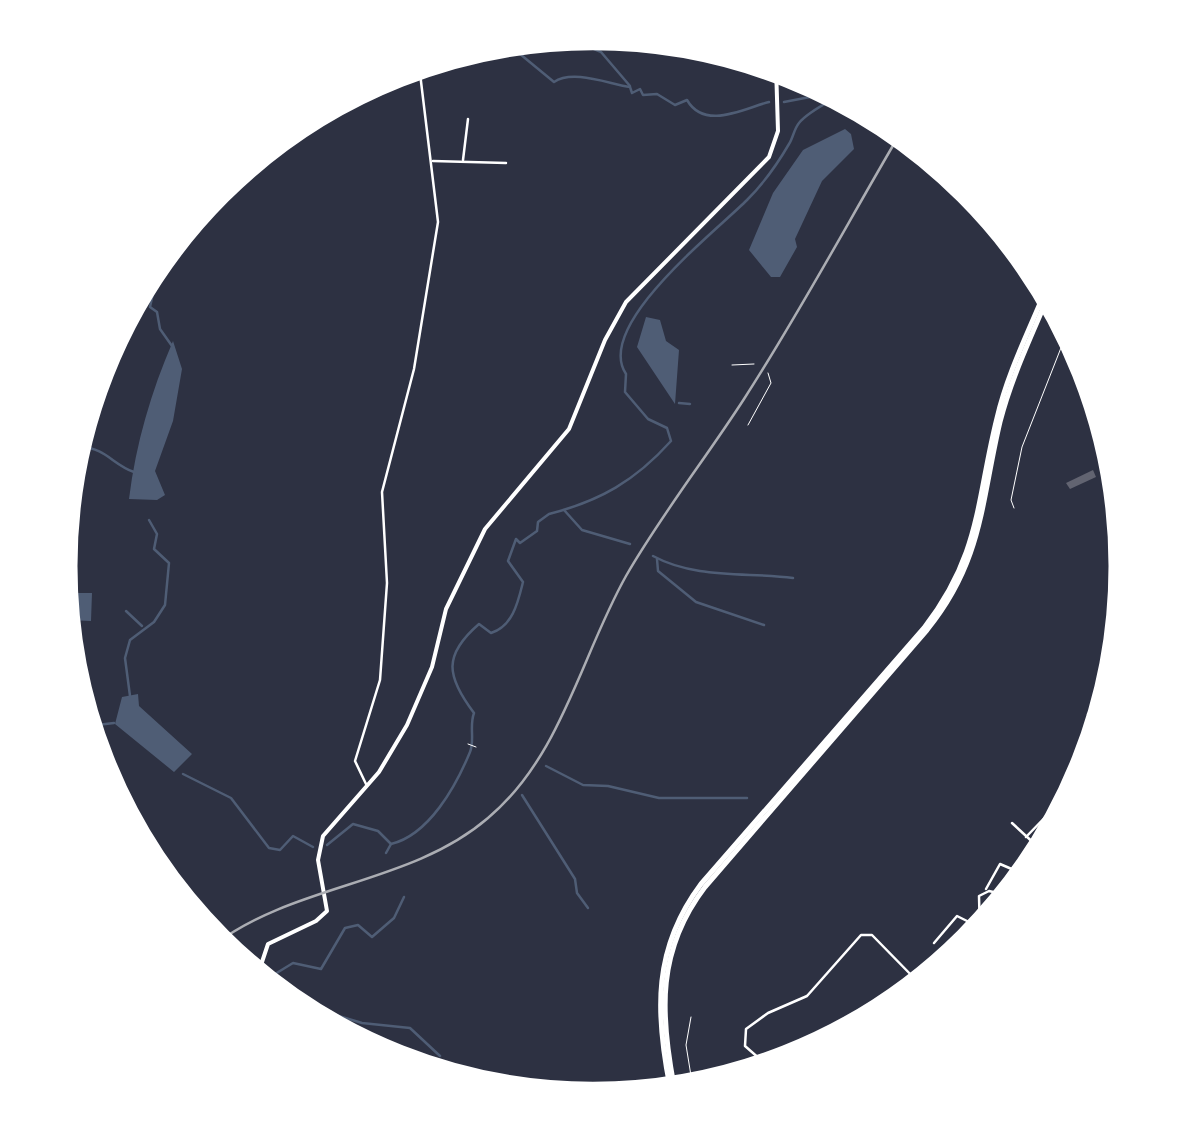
<svg xmlns="http://www.w3.org/2000/svg" width="1187" height="1132" font-family="Inter,sans-serif">
<style>
.water{fill:#4f5d75}
.lines{fill:none;stroke-linecap:round;stroke-linejoin:round}
.stream{stroke:#4f5d75;stroke-width:2.5}
.building{fill:#626471}
.path{stroke:#fff;stroke-width:1}
.service{stroke:#fff;stroke-width:1}
.minor{stroke:#fff;stroke-width:2.5}
.tertiary{stroke:#fff;stroke-width:2.5}
.secondary{stroke:#fff;stroke-width:4}
.motorway{stroke:#fff;stroke-width:5}
.rail{stroke:#abadb3;stroke-width:2.5}
.rim{fill:none;stroke:#fff;stroke-width:5}
</style>
<rect width="100%" height="100%" fill="#2d3142"/>
<g class="water">
<path d="M845,129l6,5 3,15 -32,32 -27,58 2,8 -17,30h-9l-22,-27 24,-57 30,-43z"/>
<path d="M646,317l14,3 6,21 13,9 -4,54 -38,-57z"/>
<path d="M173,341l9,28 -9,52 -18,50 10,24 -8,5 -28,-1c7,-56 22,-107 44,-158z"/>
<path d="M75,593h17l-1,28 -23,-1 -2,-11 5,-5 -7,-7z"/>
<path d="M138,694l1,12 53,48 -18,18 -59,-48 7,-27z"/>
</g>
<g class="lines">
<g class="stream">
<path d="M563,36l6,1"/>
<path d="M576,41l25,11 29,34"/>
<path d="M520,54l34,28c19,-13 55,2 76,5l2,6 8,-4 3,6 14,-1 18,11 12,-5c18,31 58,8 82,2"/>
<path d="M784,102l47,-9"/>
<path d="M207,199l9,-13"/>
<path d="M168,256l-12,23 -6,28 7,5 3,17 12,17"/>
<path d="M679,403l11,1"/>
<path d="M81,447c25,1 32,18 53,25"/>
<path d="M564,510l18,20 48,14"/>
<path d="M653,556c42,23 94,16 140,22"/>
<path d="M657,559l1,12 38,31 68,23"/>
<path d="M126,611l16,15"/>
<path d="M130,696l-5,-38 5,-18 24,-18 11,-17 4,-42 -15,-14 3,-15 -8,-14"/>
<path d="M97,725l17,-2"/>
<path d="M546,766l37,19 25,1 51,12h88"/>
<path d="M183,774l48,24 38,50 11,2 13,-14 20,11"/>
<path d="M522,795l53,84 2,14 11,15"/>
<path d="M327,845l26,-21 25,7 13,13"/>
<path d="M386,853l5,-9c38,-9 65,-58 79,-92 5,-12 -1,-26 4,-39 -28,-37 -31,-58 5,-89l12,9c22,-7 27,-31 32,-51l-15,-21 8,-22 4,4 17,-12 1,-9 11,-8c51,-13 86,-33 122,-73l-4,-13 -19,-9 -23,-27 1,-18c-32,-48 88,-141 121,-174 15,-15 31,-37 42,-56 4,-6 5,-15 10,-21 9,-11 26,-19 38,-26"/>
<path d="M253,971h2"/>
<path d="M263,972l12,2 18,-11 28,6 24,-41 13,-3 14,12 22,-19 10,-21"/>
<path d="M306,1006l56,17 48,5 30,28"/>
</g>
</g>
<path class="building" d="M1093,470l3,7 -26,12 -4,-6z"/>
<g class="lines">
<g class="path">
<path d="M1014,508l-3,-8 11,-53 46,-117"/>
<path d="M468,744l8,3"/>
<path d="M691,1017l-5,28 6,37"/>
</g>
<g class="service">
<path d="M732,365l22,-1"/>
<path d="M748,425l23,-42 -3,-10"/>
</g>
<g class="minor">
<path d="M463,160l5,-41"/>
<path d="M433,161l73,2"/>
<path d="M1088,714l11,3"/>
<path d="M1012,823l26,24"/>
<path d="M1026,837l61,-63"/>
<path d="M986,889l14,-25 14,6"/>
<path d="M994,893l7,9"/>
<path d="M980,934l-1,-38 10,-5 17,4"/>
<path d="M934,943l23,-27 22,11"/>
<path d="M769,1067l-24,-21 1,-17 22,-16 39,-17 54,-61h11l46,47"/>
</g>
<path class="tertiary" d="M366,784l-11,-23 25,-81 7,-97 -5,-91 32,-123 24,-147 -19,-157"/>
<path class="secondary" d="M258,974l10,-30 48,-23 11,-10 -9,-51 5,-24 56,-64 28,-47 25,-58 14,-58 39,-80 84,-100 36,-89 21,-38 143,-145 9,-26 -2,-65"/>
<g class="motorway">
<path d="M674,1086c-14,-74 -17,-136 31,-199l222,-257c56,-69 54,-128 73,-208 11,-43 30,-83 47,-123"/>
<path d="M670,1087c-15,-75 -17,-139 31,-203l223,-256c57,-74 52,-126 73,-210 10,-43 30,-83 47,-124"/>
</g>
<path class="rail" d="M214,945c82,-62 196,-60 274,-127 73,-61 93,-162 138,-242 35,-61 80,-118 118,-177 55,-85 103,-175 154,-262"/>
</g>
<path d="M0 0H1187V1132H0ZM75 566a518 518 0 1 1 1036 0a518 518 0 1 1-1036 0Z" fill="#fff" fill-rule="evenodd"/>
<path class="rim" d="M75 566a518 518 0 1 1 1036 0a518 518 0 1 1-1036 0Z"/>
</svg>
